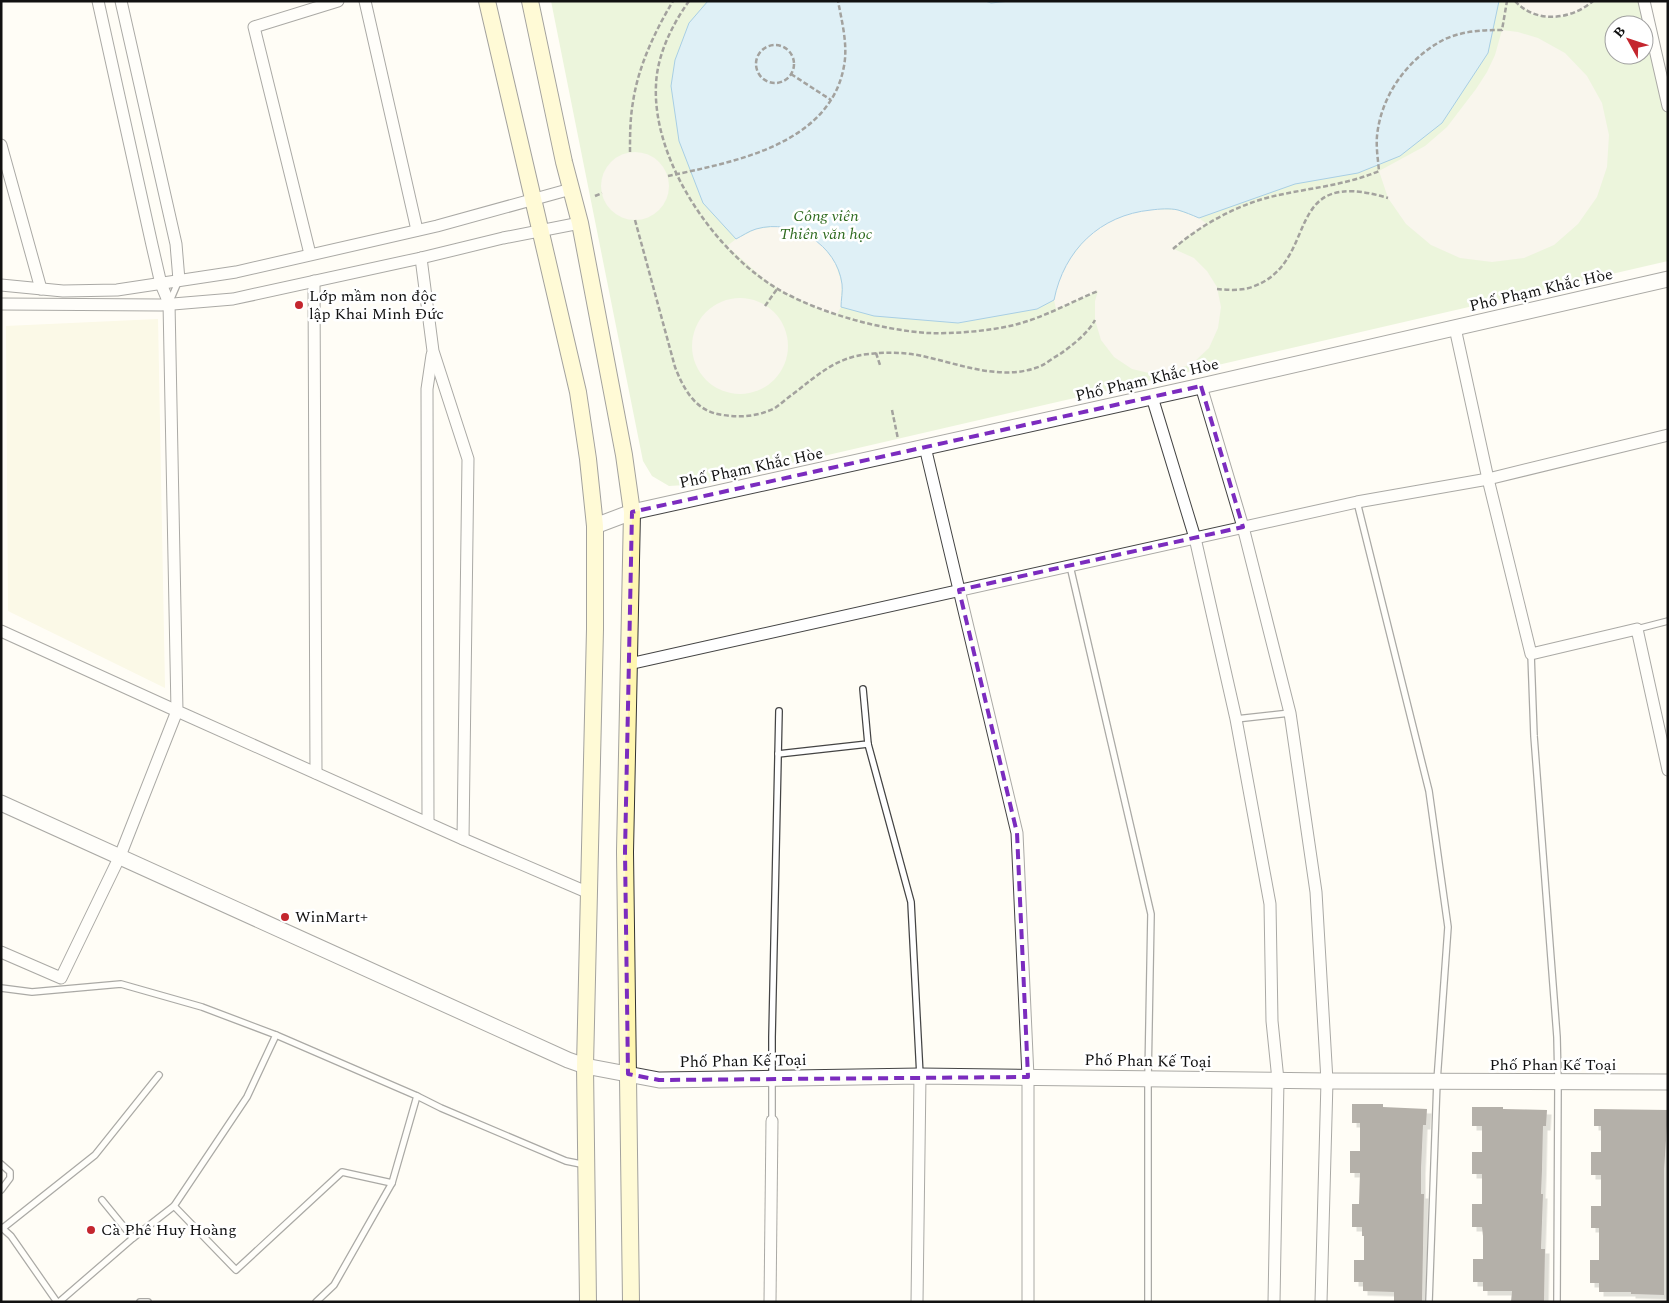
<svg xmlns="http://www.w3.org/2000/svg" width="1669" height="1303" font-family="Spectral,serif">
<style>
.farmland{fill:#f6f3d4}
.green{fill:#d5ebbd;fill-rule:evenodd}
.plaza{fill:#f1ede2}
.water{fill:#b9e0f7;stroke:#3f96cf}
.building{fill:#5a524d;filter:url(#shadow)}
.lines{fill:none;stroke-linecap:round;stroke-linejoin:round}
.service-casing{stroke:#444;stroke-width:8}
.minor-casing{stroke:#444;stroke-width:13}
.tertiary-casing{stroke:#444;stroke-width:17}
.secondary-casing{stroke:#333;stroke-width:18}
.path{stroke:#333;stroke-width:2.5;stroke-dasharray:5 2.5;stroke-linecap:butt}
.service{stroke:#fff;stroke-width:5.5}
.minor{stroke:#fff;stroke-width:11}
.tertiary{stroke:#fff;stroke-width:15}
.secondary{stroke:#fff6b0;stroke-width:16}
.marked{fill:none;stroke:#7b2cbf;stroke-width:4;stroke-dasharray:10 6;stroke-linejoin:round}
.poi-dot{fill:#c4262e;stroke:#fff;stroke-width:2}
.labels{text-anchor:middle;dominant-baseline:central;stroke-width:5;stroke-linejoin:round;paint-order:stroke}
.park-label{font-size:16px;font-style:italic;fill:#2f6b1f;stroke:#fff}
.street-label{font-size:16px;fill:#111;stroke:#fff}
.poi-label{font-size:16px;fill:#111;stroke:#fff;text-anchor:start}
</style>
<defs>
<filter id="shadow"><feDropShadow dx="4.5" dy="4.5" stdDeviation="0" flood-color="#0004"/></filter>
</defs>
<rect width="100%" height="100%" fill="#fffdf5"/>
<path class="farmland" d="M158,319l7,369 -157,-77 -2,-285z"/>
<path class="green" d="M551,1h1088l29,116v144l-966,223 -33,2 -17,-10 -9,-15zM1614,25h30v30h-30z"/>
<g class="plaza">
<path d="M1515,1h78l-9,8 -16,7 -18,2 -18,-4z"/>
<path d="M1502,30l16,2 20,6 27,15 22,23 15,27 7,32 -2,32 -10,30 -19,27 -24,21 -30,13 -32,4 -32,-4 -29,-13 -25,-21 -18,-26 -9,-27 46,-25 22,-19 29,-38 11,-17 8,-17z"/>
<circle cx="635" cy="186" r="34"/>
<path d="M1157,209l20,1 22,8 8,6 -18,11 -15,14 20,9 13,13 10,16 4,20 -3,21 -9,20 -16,15 -19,8 -21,3 -21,-5 -18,-12 -13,-17 -6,-20v-19l3,-10 -42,18 -2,-9 4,-19 11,-21 18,-23 21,-16 27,-10z"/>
<path d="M779,226l23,5 19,13 14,18 7,22 -1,23 -4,7 -14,-3 -41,-20 -18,-12 -37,-33 9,-7 20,-10z"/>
<circle cx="740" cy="346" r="48"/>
</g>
<path class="water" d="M708,1h277l6,2 19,-2h489l-11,52 -46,70 -42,33 -42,17 -63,11 -96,34c-7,-3 -14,-6 -21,-8 -8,-2 -19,-1 -27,0 -51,5 -87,40 -97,90l-17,9 -79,14 -84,-7 -33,-9c0,-7 2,-16 1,-23 -5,-39 -48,-66 -86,-55 -7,2 -14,7 -20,10l-33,-36 -24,-62 -8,-55 4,-26 14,-37z"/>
<g class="building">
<path d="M1352,1104h31v3l44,2 -1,16h-3l-2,44v25h3l-2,108h-28v-10l-31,-1v-9h-9v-22h10v-24h-2v-9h-10v-23h7l1,-31h-10v-22h10v-28h-8z"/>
<path d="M1472,1107h31v2l44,1 -1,16h-3l-1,44 -1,24h2l-2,55h4l-1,53h-33l1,-11h-29v-9h-10v-23h10v-23l-1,-9h-10v-23h10v-30h-10v-22h10v-26h-10z"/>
<path d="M1594,1109l74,1 -4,60v125l-33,-1v-2h-32v-9h-9v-23h9v-32h-8v-22h10v-31h-10v-23h10v-26h-7z"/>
</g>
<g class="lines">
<defs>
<g id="service">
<path d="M170,301l9,-21"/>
<path d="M1357,502l72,289 19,136 -11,154 -8,221"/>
<path d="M1070,566l81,348 -3,165v223"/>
<path d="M1637,629l31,-8"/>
<path d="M1531,654l3,82 23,301 1,46 -1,219"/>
<path d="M1236,719l54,-6"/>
<path d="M868,744l43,158 9,174"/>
<path d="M778,754l90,-10 -5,-55"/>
<path d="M1,988l31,4 89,-8 81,23 74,28 141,61 -25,87 -58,102 -18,17"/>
<path d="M417,1096l24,12 125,53 20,4"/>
<path d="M772,1121v-84l7,-326"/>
<path d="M1,1164l9,8v6l-9,12"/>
<path d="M102,1200l31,38"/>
<path d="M174,1206l62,64 106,-98 50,11"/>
<path d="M1,1227l10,9 46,66"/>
<path d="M3,1228l92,-73 64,-80"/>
<path d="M59,1302l74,-64 41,-32 73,-109 29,-62"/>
<path d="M140,1302h8"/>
</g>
<g id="minor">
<path d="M98,1l54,244 9,39 8,19 8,408 286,128 126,54"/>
<path d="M121,1l55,243 3,36"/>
<path d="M365,1l52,229"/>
<path d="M1644,1l24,105"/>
<path d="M1,145l40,144"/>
<path d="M310,254l-56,-227 84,-26"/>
<path d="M421,258l12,93 35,108 -5,380"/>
<path d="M314,281l2,492"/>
<path d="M1,285l62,6 54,-1 119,-18 201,-46 134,-37"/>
<path d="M1,304l160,1 72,-6 188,-41 82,-20 77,-15"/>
<path d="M1455,328l33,151 43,175 106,-25 31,141"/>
<path d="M1201,386l42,141 47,186 26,179 11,189 -6,221"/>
<path d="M1152,397l43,141 41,181 34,185 2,117 6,59 -4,222"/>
<path d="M925,447l92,386 11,244v225"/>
<path d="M1,631l176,80 -57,145 -59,122 -60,-26"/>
<path d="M629,664l728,-162 131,-23 180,-44"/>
<path d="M428,823l-1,-434 5,-34"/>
<path d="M770,1302l2,-181"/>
<path d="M917,1302l3,-226"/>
</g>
<g id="tertiary">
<path d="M595,526l37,-14 569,-126 467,-107"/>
<path d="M1,803l567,257 17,6 74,14 261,-4 407,5 341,1"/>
</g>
<g id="secondary">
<path d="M487,1l91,391 10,67 7,67v103l-10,437 3,236"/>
<path d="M530,1l34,161 16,61 44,232 8,57 -7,340 6,450"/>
</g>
</defs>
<use href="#service" class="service-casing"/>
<use href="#minor" class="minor-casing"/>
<use href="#tertiary" class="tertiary-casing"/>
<use href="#secondary" class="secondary-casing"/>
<g class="path">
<path d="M689,1c-17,24 -32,54 -33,84 -4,77 61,171 127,207 40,22 99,38 145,41 26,1 61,-2 86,-8 29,-7 57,-23 84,-34"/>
<path d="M1515,1c21,23 56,19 78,0"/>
<circle cx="775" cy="64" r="19"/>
<path d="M791,74l40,26"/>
<path d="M630,152c0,-17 0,-33 3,-50 5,-35 22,-71 40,-101"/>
<path d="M668,176c65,-14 162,-31 176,-110 4,-21 -2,-44 -6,-65"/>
<path d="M595,196l7,-3"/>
<path d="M635,220l40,147c9,23 21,45 48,48 18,3 36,1 52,-7 6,-4 12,-10 18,-14 25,-19 43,-37 76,-40 18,-2 35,-2 53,2 38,8 80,26 119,10 6,-3 13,-9 19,-12 13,-9 28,-21 35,-34"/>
<path d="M1173,249c28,-24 62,-43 97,-52 37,-9 74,-11 109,-26 -1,-11 -3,-24 -2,-35 4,-41 31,-78 68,-97 18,-8 38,-9 57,-9l5,-29"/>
<path d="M1217,289c11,1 24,2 35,-2 71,-25 26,-122 136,-89"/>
<path d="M765,306l12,-17"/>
<path d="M876,353l4,12"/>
<path d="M1171,372l2,6"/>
<path d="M892,410l6,29"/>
</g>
<use href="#service" class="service"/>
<use href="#minor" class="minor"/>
<use href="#tertiary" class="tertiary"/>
<use href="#secondary" class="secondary"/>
</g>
<path d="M0 0H1669V1303H0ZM1201,386l42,141 -284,63 58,243 11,244 -369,3 -31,-6 -3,-222 7,-340z" fill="#fffdf5" fill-opacity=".55" fill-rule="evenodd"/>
<path class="marked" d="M1201,386l42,141 -284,63 58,243 11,244 -369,3 -31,-6 -3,-222 7,-340z"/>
<g class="poi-dot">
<circle cx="299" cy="305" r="5"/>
<circle cx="285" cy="917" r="5"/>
<circle cx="91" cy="1230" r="5"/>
</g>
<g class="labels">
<g class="park-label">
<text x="826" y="216">Công viên<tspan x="826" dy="18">Thiên văn học</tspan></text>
</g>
<g class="street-label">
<text transform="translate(1541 290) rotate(-13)">Phố Phạm Khắc Hòe</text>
<text transform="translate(1147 380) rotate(-13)">Phố Phạm Khắc Hòe</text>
<text transform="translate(751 468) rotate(-12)">Phố Phạm Khắc Hòe</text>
<text transform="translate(743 1061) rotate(-1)">Phố Phan Kế Toại</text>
<text transform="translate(1148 1061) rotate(1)">Phố Phan Kế Toại</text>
<text x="1553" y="1065">Phố Phan Kế Toại</text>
</g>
<g class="poi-label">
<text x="309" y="296">Lớp mầm non độc<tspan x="309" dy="18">lập Khai Minh Đức</tspan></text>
<text x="295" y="917">WinMart+</text>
<text x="101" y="1230">Cà Phê Huy Hoàng</text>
</g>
</g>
<rect width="1669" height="1303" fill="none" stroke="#111111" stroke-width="5"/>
<g transform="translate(1629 40) rotate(310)"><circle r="24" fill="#ffffff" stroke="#a0a0a0"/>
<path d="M0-4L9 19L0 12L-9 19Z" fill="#c4262e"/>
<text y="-8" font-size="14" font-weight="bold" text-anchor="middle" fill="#111111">B</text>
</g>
</svg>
